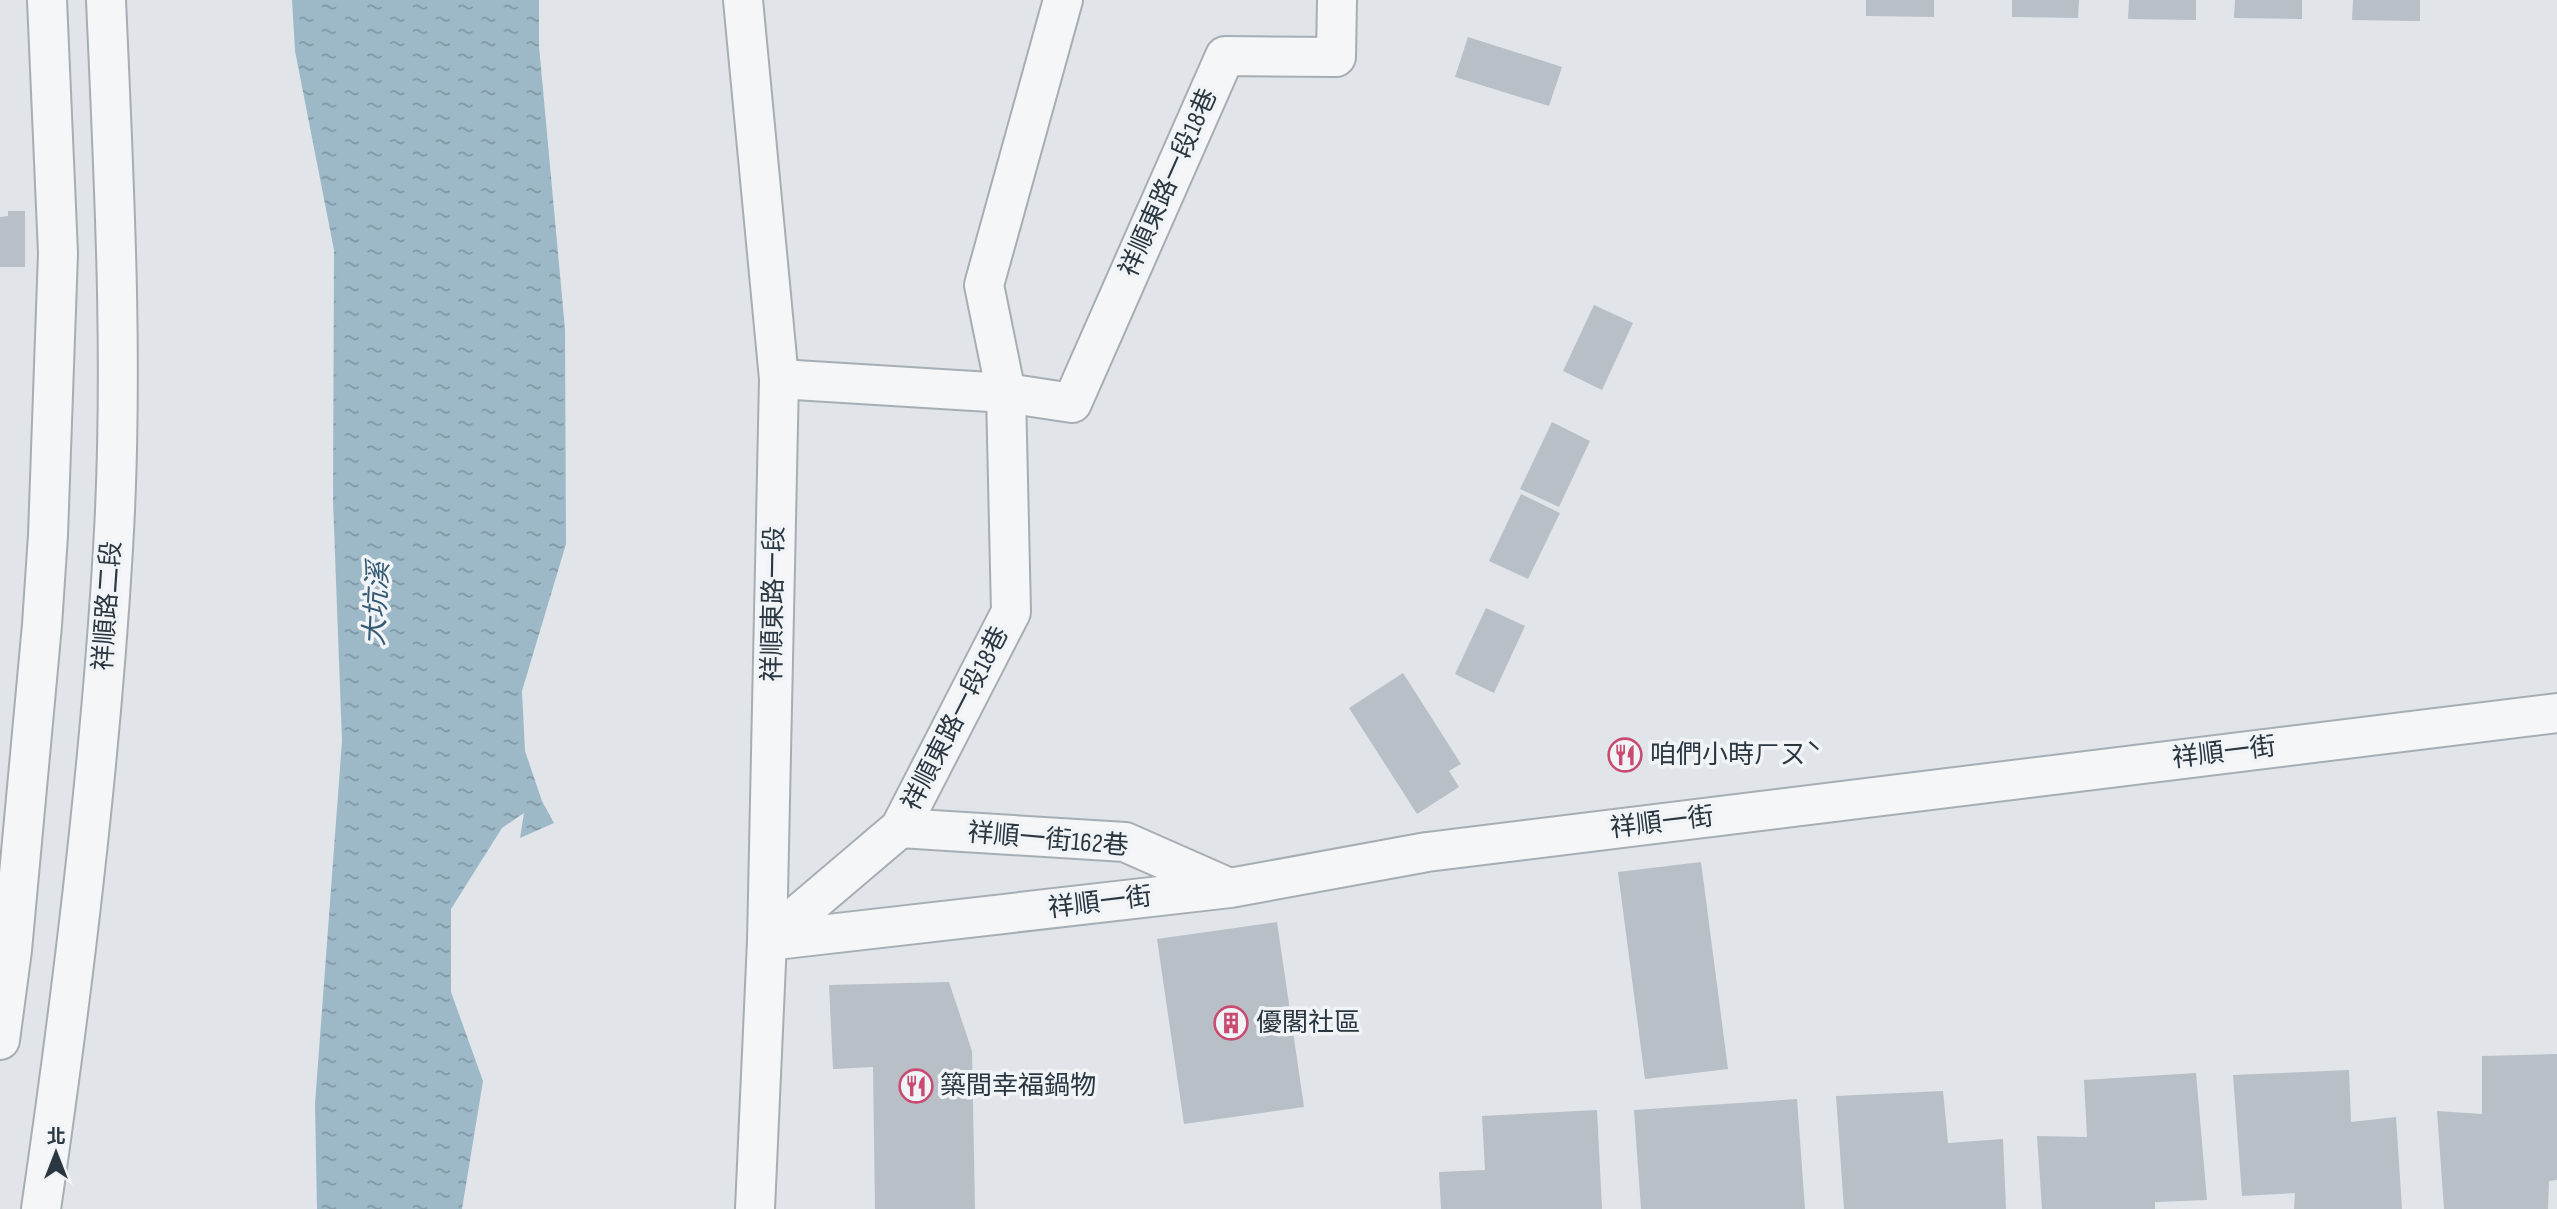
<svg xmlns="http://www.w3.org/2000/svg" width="2557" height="1209" font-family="'Sofia Sans Condensed','Noto Sans TC',sans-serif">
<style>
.water{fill:url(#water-ripples)}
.building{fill:#b8bfc6}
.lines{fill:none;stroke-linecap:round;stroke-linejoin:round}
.minor-casing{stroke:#a6adb3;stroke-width:42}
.minor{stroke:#f4f6f8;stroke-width:38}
.labels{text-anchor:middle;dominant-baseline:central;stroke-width:7;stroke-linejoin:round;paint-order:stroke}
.street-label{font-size:26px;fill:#2a3640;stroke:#f1f4f7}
.poi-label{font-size:26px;fill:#2a3640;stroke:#f1f4f7;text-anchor:start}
.water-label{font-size:28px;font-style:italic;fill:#355a73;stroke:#f1f4f7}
</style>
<defs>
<pattern id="water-ripples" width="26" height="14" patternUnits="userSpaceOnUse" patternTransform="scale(1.75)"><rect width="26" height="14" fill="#9db9c8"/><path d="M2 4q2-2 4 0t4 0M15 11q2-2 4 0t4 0" fill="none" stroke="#8097a4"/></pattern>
</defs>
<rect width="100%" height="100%" fill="#e1e5e9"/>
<path class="water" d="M292,0h247v46l26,283 1,215 -44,147 3,60 17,50 12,22 -34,15 4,-25 -22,15 -51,81v83l32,89 -21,128h-145l-2,-105 27,-363 -9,-240 1,-251 -39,-199z"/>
<g class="building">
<path d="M1866,0h68v17l-68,-1z"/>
<path d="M2012,0h67l-1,18 -66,-1z"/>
<path d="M2129,0h67v20l-68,-1z"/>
<path d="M2235,0h67v19l-68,-1z"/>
<path d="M2353,0h67v21l-68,-1z"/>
<path d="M1468,37l94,30 -13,39 -94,-29z"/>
<path d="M8,211h17v56h-25v-50l8,-1z"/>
<path d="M1594,305l39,18 -31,67 -39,-19z"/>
<path d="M1552,422l38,19 -31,66 -39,-18z"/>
<path d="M1521,494l39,19 -32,66 -39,-18z"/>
<path d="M1486,608l39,18 -31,67 -39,-19z"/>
<path d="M1403,673l58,91 -12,7 10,16 -42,27 -68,-106z"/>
<path d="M1701,862l27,207 -83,10 -27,-207z"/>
<path d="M1277,922l27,185 -120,17 -27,-185z"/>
<path d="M949,982l23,69 3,158h-100l-2,-142 -40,2 -4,-84z"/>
<path d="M2557,1054v126l-8,1 -1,28h-104l-7,-98 45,3v-58z"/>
<path d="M2349,1070l2,52 45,-5 6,92h-108l1,-16 -53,3 -9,-121z"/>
<path d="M2196,1073l11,127 -52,2v7h-113l-5,-73 50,1 -3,-57z"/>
<path d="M1943,1091l5,52 55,-4 3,70h-162l-8,-113z"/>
<path d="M1797,1099l8,110h-164l-7,-99z"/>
<path d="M1597,1110l5,99h-161l-2,-37 46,-2 -3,-54z"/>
</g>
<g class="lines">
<defs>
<g id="minor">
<path d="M743,0l36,379 -12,562 -12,268"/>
<path d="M779,379l227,14 66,10 153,-347 111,1 1,-57"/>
<path d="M900,828l225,14 102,45"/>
<path d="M767,941l463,-53 197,-36 1130,-139"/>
<path d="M767,941l133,-113 111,-216 -5,-219 -22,-108 79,-285"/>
<path d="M0,1040l12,-90 30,-325 6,-90 10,-282 -11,-253"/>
<path d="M41,1209c32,-219 59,-439 72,-660 11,-183 1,-367 -7,-549"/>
</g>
</defs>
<use href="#minor" class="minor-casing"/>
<use href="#minor" class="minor"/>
</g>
<defs>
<symbol id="restaurant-ring" viewBox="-11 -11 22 22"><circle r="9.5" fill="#f1f4f7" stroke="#c94b71" stroke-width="1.5"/><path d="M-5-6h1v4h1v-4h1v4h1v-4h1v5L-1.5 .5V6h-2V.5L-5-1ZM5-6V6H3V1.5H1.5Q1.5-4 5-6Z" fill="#c94b71"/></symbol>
<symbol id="building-ring" viewBox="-11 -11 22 22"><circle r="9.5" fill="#f1f4f7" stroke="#c94b71" stroke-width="1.5"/><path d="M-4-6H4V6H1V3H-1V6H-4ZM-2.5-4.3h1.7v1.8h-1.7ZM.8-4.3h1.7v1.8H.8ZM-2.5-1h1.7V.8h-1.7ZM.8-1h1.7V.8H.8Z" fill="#c94b71"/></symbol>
</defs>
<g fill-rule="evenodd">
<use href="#restaurant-ring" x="1606" y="736" width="38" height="38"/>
<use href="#building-ring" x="1212" y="1004" width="38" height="38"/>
<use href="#restaurant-ring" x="897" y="1067" width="38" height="38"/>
</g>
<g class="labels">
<g class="street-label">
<text transform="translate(1169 183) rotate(-66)">祥順東路一段18巷</text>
<text transform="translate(774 604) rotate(-89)">祥順東路一段</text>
<text transform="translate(108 606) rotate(-86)">祥順路二段</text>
<text transform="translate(956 719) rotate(-63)">祥順東路一段18巷</text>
<text transform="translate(2224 753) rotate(-7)">祥順一街</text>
<text transform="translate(1662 823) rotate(-7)">祥順一街</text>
<text transform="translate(1048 840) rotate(5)">祥順一街162巷</text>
<text transform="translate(1100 903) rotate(-7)">祥順一街</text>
</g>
<g class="poi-label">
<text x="1650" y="755">咱們小時ㄏㄡˋ</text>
<text x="1256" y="1023">優閣社區</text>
<text x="940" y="1086">築間幸福鍋物</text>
</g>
<g class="water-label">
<text transform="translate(377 604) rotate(-87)">大坑溪</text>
</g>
</g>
<g transform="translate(56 1153)" stroke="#f1f4f7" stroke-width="5" paint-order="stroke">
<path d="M0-5L12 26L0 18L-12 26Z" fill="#2a3640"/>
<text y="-10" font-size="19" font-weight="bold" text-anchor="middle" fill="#2a3640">北</text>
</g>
</svg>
